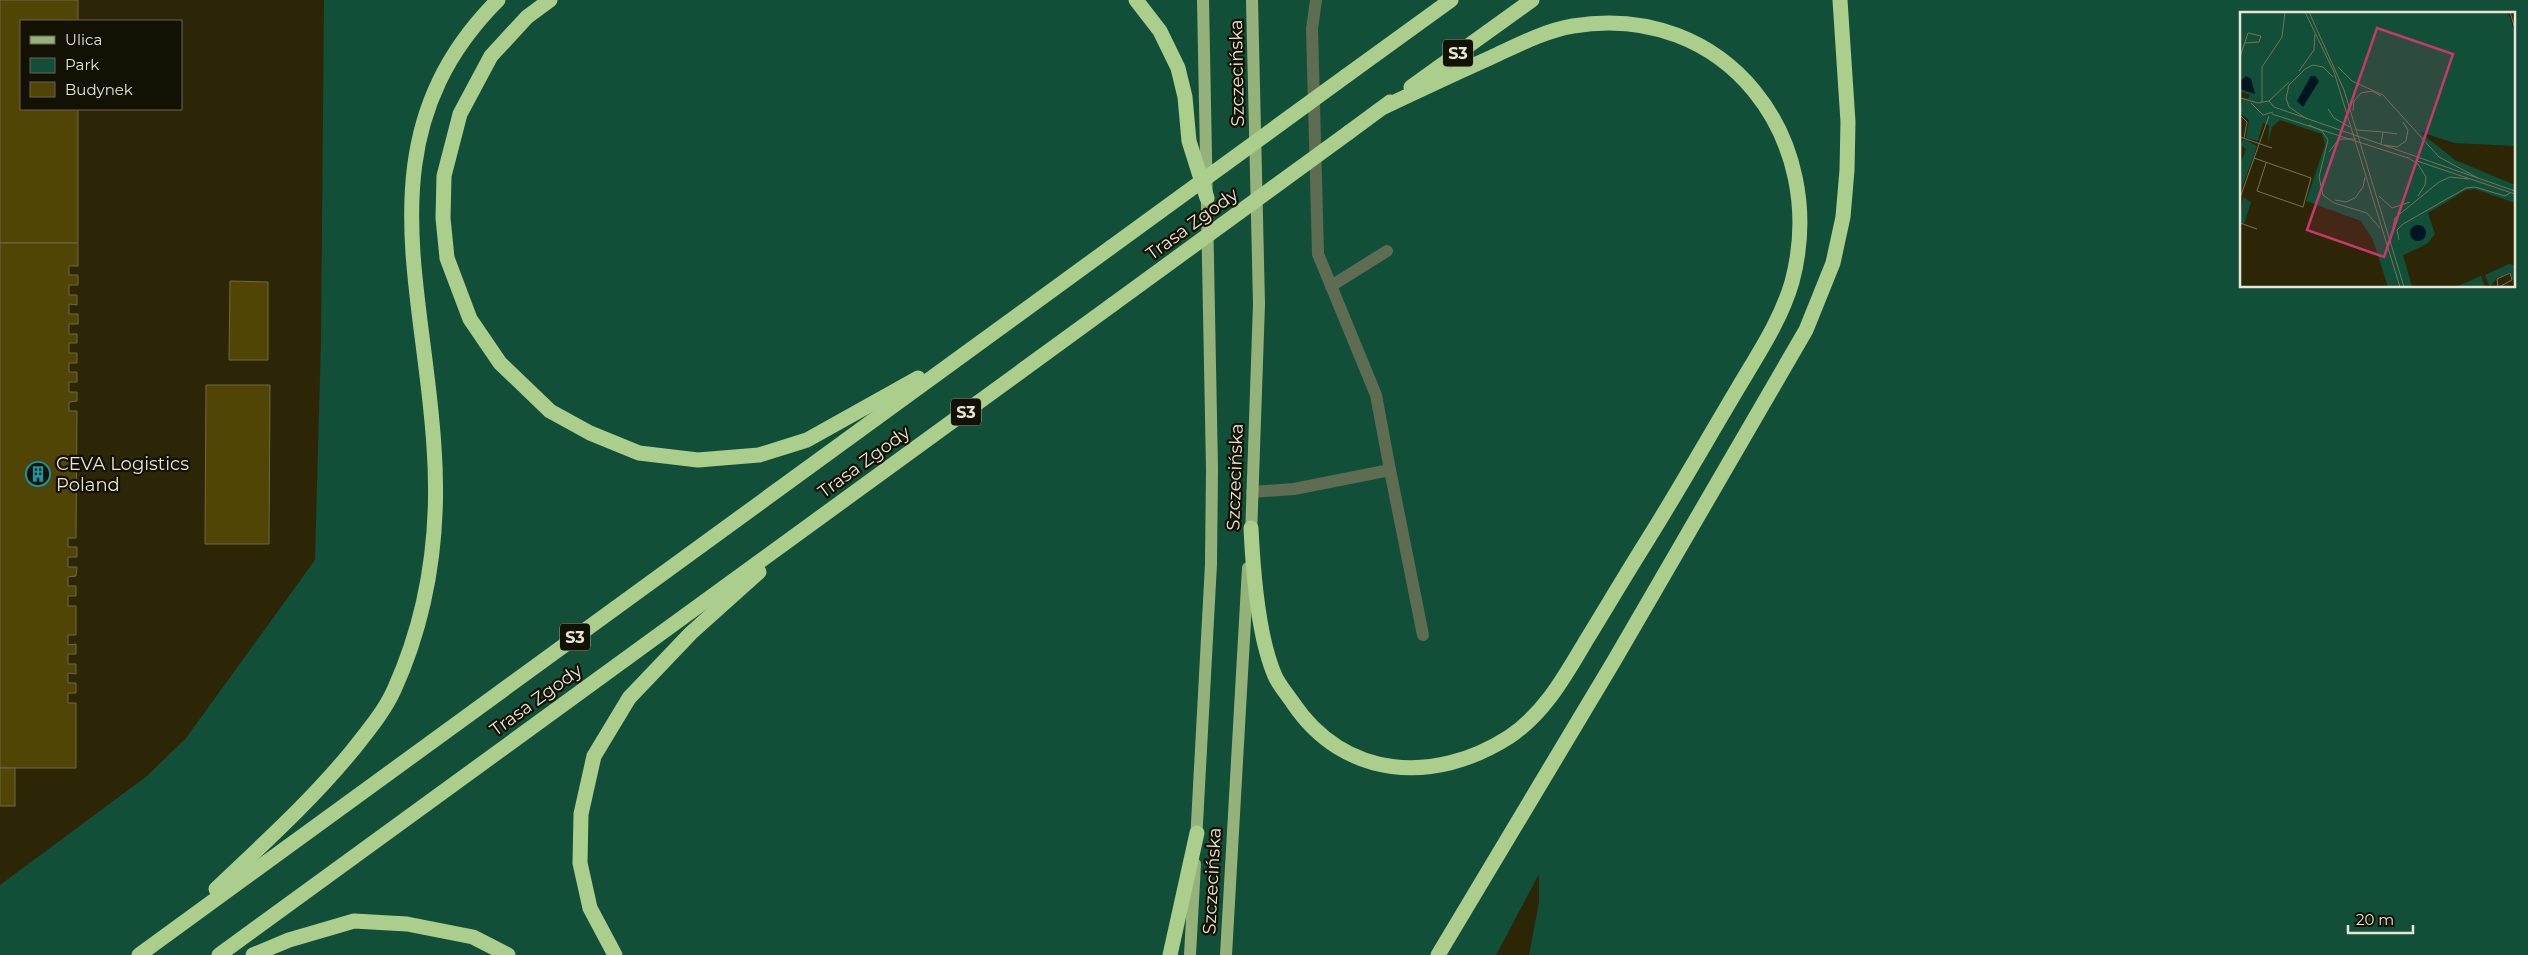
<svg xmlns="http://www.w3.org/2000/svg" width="2528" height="955" font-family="Montserrat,sans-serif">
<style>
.green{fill:#124f38;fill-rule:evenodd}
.building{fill:#514505;stroke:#6f6847}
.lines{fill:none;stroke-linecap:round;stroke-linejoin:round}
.minor{stroke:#5e6c52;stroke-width:12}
.major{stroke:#96b27b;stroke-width:12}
.highway{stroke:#abce8c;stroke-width:15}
.highway-bridge{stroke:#abce8c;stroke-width:15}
.labels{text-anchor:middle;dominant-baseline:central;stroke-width:4.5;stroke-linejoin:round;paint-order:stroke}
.shield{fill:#131004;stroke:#a9a595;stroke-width:1}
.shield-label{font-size:16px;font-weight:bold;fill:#e9e5d3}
.street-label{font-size:18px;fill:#e9e5d3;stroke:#131004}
.poi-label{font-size:18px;fill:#e9e5d3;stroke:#131004;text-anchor:start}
.inset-road{fill:none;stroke:#787258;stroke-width:1}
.view{fill:#c8376d;fill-opacity:0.15;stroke:#c8376d;stroke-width:2.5}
.inset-edge{fill:none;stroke:#e9e5d3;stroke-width:2.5}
</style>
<rect width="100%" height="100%" fill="#2d2606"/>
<path class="green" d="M324,0h2204v955h-999l10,-53v-28l-43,81h-1496v-70l147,-109 39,-38 129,-178 6,-220zM2242,14h272v272h-272z"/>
<g class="building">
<path d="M0,0h78v21h-57v88h57v134h-78z"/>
<path d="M0,243h78v23h-9v9h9v10h-9v10h8v10l-8,-1v10h9v10h-9v10h8v9h-8v10h8v10h-8v9h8v10h-8v10h8v9l-8,1v9h8l-1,127h-8v9h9v10h-9v10h9l-1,9 -8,1v9h8v10h-8v10h8v29h-8v10l8,-1v10h-8v10h8v10l-8,-1v10h8v10h-8v10h8v65h-76z"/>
<path d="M230,281l38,1v78h-39z"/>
<path d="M206,385h64l-1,159h-64z"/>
<rect x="0" y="768" width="15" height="38"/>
</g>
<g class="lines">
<g class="minor">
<path d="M1316,0l-4,29 6,225 58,141 14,75"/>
<path d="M1331,286l56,-35"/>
<path d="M1252,492l42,-3 96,-19 33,165"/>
</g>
<g class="major">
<path d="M1251,536l8,-232 -7,-304"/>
<path d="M1196,842l15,-278 1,-95 -9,-469"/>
<path d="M1190,955l5,-91"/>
<path d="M1226,955l22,-387"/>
</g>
<g class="highway">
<path d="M550,0l-23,17 -36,39 -31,58 -16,62 -1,42 4,40 23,61 30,44 50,48 40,22 49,20 59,7 61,-5 48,-15 111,-62"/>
<path d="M1136,0l24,31 18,37 7,29 4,44 18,57"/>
<path d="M1346,76l105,-76"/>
<path d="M1411,87l121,-87"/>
<path d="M1348,133l42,-31"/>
<path d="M1251,528c2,43 7,109 24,148 4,9 12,18 18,27 51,76 141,82 216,34 36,-24 56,-61 78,-98 19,-31 38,-63 58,-95 32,-51 62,-104 93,-156 20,-34 43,-68 54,-106 38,-143 -66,-281 -219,-256 -29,5 -55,19 -81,31 -36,16 -72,33 -108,50"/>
<path d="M216,889c47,-45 95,-88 136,-138 15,-19 32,-39 42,-61 35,-77 46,-160 40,-243 -10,-163 -71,-312 64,-447"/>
<path d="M139,955l971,-707"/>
<path d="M219,955l893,-650"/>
<path d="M253,955l36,-15 65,-19 53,3 66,13 35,18"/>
<path d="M615,955l-25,-47 -10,-45 1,-49 13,-58 35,-58 62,-65 68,-61"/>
<path d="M1170,955l27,-122"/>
<path d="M1438,955l176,-294 192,-331 27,-67 10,-46 4,-47 1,-48 -8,-122"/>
</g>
<g class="highway-bridge">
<path d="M1110,248l236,-172"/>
<path d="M1112,305l236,-172"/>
</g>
</g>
<defs>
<symbol id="building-ring" viewBox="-11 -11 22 22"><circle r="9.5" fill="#131004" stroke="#0f9aa8" stroke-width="1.5"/><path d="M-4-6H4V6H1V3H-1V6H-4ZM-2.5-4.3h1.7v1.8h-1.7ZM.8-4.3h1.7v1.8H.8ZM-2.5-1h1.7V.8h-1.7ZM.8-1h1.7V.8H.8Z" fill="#0f9aa8"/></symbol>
</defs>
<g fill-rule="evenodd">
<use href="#building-ring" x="24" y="460" width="28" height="28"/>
</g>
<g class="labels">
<g class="shield">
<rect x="1443" y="39.5" width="30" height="27" rx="4"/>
<rect x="951" y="398.5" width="30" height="27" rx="4"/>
<rect x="560" y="623.5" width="30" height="27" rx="4"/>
</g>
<g class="shield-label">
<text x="1458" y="53">S3</text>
<text x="966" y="412">S3</text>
<text x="575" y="637">S3</text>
</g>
<g class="street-label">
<text transform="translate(1237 73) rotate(-91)">Szczecińska</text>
<text transform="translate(1192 224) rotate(-36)">Trasa Zgody</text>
<text transform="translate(864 462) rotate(-36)">Trasa Zgody</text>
<text transform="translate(1235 477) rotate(-88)">Szczecińska</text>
<text transform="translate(536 700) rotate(-36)">Trasa Zgody</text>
<text transform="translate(1212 881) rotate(-87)">Szczecińska</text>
</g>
<g class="poi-label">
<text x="56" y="464">CEVA Logistics<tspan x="56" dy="21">Poland</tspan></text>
</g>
</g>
<g transform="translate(2240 12)">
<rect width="275" height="275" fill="#2d2606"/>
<path d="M0,0h268l7,21v113l-60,-3 -35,-11 35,28 60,25v18l-40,-14 -9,1 -38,23 7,21 -8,10 -24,11 9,32h-24l-15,-47 -12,-19 -55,-20 19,-56 -3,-11 -42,-14 -8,7 -4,16 1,-18 -6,-2 -5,18 -12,-3 3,-18 -9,-7 3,-16 -3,-1 8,3 2,-4 -10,-4zM4,127l13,7 -17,47v-28l6,-16 -6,-4zM3,185l8,5 -7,22 -4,-2zM269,252l6,1v20l-5,-13 -14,7 -6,8 -5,-12zM241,264l4,11h-28l1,-1z" fill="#124f38"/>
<path d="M0,64l2,4 4,-4 5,3 4,15 -15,-5zM71,64h4l4,5 -16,26 -6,-6zM170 221a8 8 0 1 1 16 0a8 8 0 1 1-16 0Z" fill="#001521"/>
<path class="inset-road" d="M65,0l29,60 66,215M69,0l35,78 60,197M270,0l5,17M0,45l8,-24 13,3 -2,6 -14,1M98,55l14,14 31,14 56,62 39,21M59,59l15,-21 1,-16M0,86l18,5 11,-2 5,6M29,89l20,-19M22,90v-35l20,-30 3,-25M11,91l12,12 10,-3M34,95l241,84M88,97l6,9 16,9M113,99l1,-10 7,-8 11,-2 9,5M32,102l136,44M0,103l7,7 -3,16M67,107l-18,-12 -3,-9 3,-13 16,-16 8,-4 10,2 10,10M69,113l13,6 6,9 -9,37 4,18 11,8 33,10 13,15M117,118l26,2M0,125l32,11M141,132l2,-12 14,2M144,133l13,2 9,-6 2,-11 -5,-8M89,140l10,-13h17M167,145l11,7 8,13 -1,8 -7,11M14,146l57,20 -8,29 -46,-16 9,-28M177,149l98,33M139,184l13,12 18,-6M0,186l29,-82M95,188l11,2 9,-4 8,-11 2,-10M0,211l17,6M151,225l4,-19 44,-36 11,-5 19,2M159,228l-2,-10 6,-6 63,-36 9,-1 30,9 5,-3M258,275l-1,-8 13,-6 2,7 -13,7"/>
<path class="view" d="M137,16l76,26 -69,203 -77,-27z"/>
<rect width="275" height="275" class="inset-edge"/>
</g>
<rect x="20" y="20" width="162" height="90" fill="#131004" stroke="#696557"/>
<rect x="30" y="36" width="25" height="8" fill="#96b27b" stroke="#696557"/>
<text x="65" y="45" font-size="15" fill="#e9e5d3">Ulica</text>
<rect x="30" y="58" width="25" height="15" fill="#124f38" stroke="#696557"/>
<text x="65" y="70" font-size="15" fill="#e9e5d3">Park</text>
<rect x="30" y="82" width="25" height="15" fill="#514505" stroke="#696557"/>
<text x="65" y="95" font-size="15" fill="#e9e5d3">Budynek</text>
<path d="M2348 925v8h65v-8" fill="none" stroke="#e9e5d3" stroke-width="2.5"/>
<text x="2356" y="925" font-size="15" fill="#e9e5d3" stroke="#131004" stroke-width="4" paint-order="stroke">20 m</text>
</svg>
